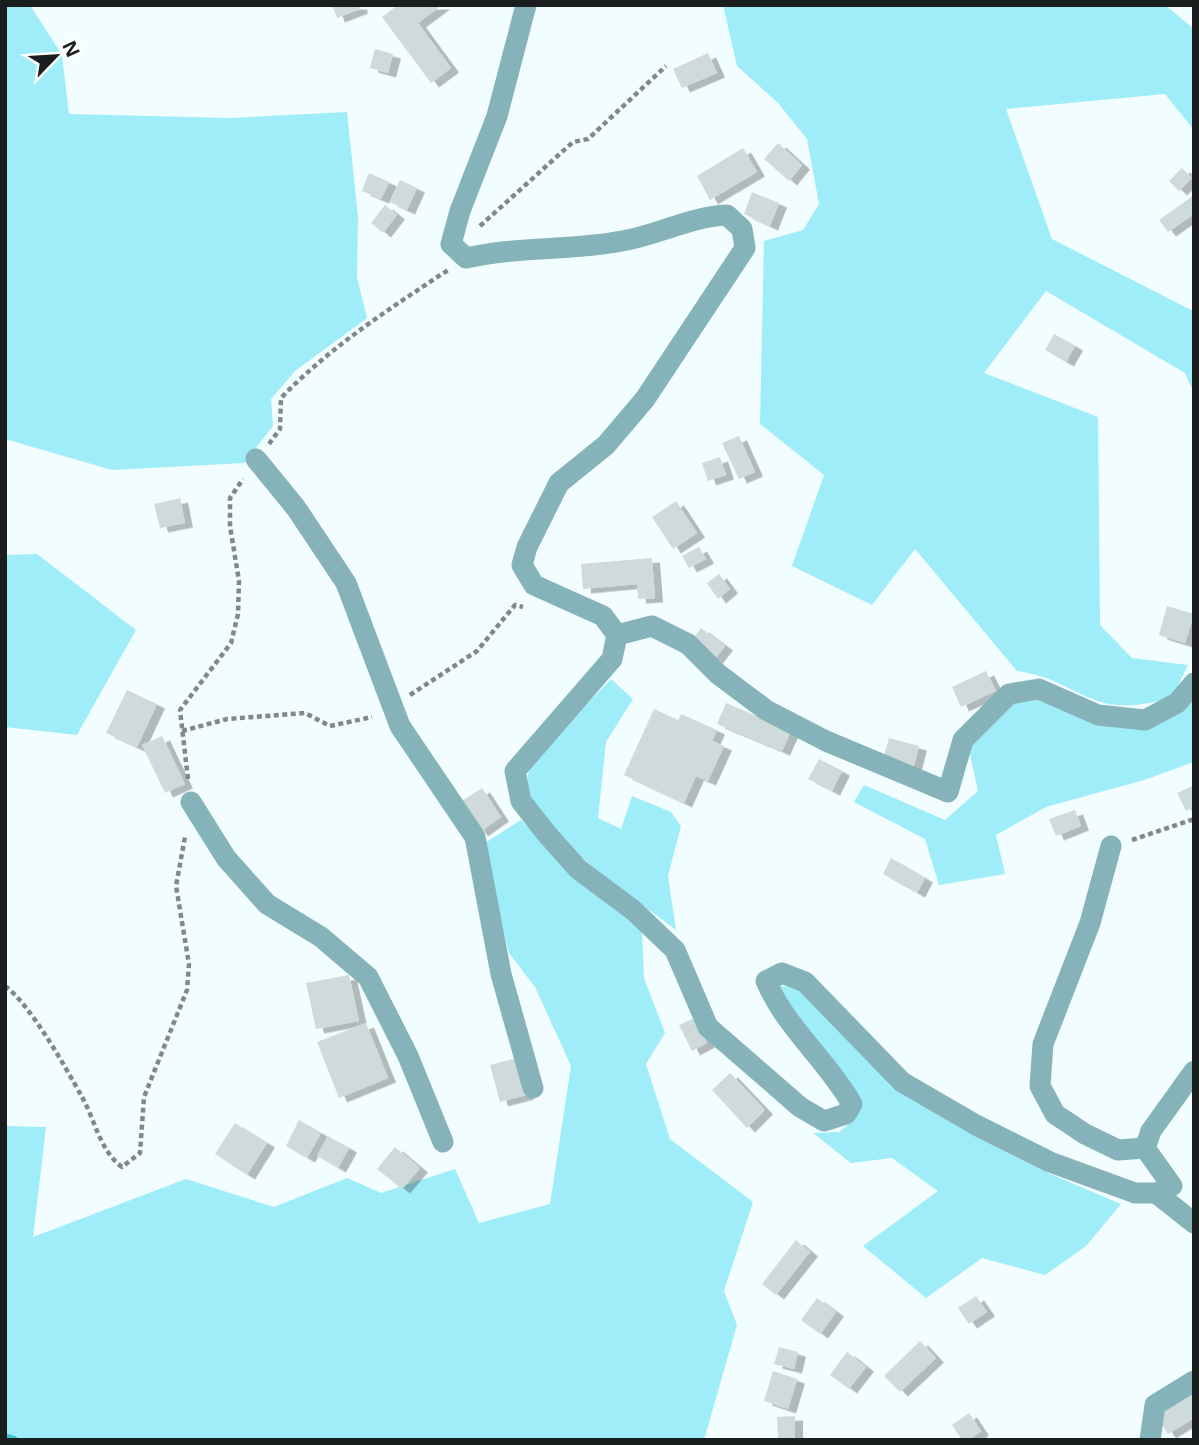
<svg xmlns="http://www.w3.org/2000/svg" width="1199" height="1445" font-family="'Noto Sans',sans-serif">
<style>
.green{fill:#9fedf8}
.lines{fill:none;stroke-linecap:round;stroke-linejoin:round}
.stream{stroke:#44c0cf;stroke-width:8}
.building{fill:#cfdadb;filter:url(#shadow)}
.path{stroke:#818889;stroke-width:4.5;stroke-dasharray:5 3.5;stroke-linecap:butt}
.minor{stroke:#86b3b9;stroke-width:21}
</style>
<defs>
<filter id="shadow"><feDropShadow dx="8" dy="4.5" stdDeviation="0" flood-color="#0004"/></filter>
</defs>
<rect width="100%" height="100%" fill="#f2fdff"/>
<g class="green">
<path d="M5,5h25l32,50 7,59 162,4 116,-6 11,105 -1,61 10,40 -72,53 -24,28 2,27 -29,37 -132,7 -107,-31z"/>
<path d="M723,5h442l29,24v101l-29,-36 -159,15 46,130 139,71 3,-3v86l-9,-20 -139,-82 -62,82 114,44 2,208 32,33 56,7 -16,33c-25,6 -52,12 -77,2 -31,-12 -42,-24 -78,-29l-102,-122 -43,56 -80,-39 32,-91 -64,-51 4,-183 39,-11 16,-26 -12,-65 -29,-36 -41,-37z"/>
<path d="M37,554l99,76 -59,105 -72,-8v-172z"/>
<path d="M611,679l22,20 -27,43 -8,76 23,11 11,-33 39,16 10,14 -13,50 8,54c-34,-27 -164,-110 -147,-159 4,-13 68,-77 82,-92z"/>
<path d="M1036,695l109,32 49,-32v67l-50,18 -98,27 -50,28 9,39 -66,11 -14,-46 -71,-37 10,-17 81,35 33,-29 -10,-46 43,-45z"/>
<path d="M521,820l55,55 66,55 2,48 21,55 -19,31 24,75 83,63 -29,89 13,34 -33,115h-699v-314l41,1 -13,110 153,-58 88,28 73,-29 34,15 74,-24 24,54 71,-19 21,-138 -36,-79 -26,-34 -27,-108z"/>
<path d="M778,986l16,1 16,11 162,136 76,39 73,31 -35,42 -41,29 -63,-17 -56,40 -63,-52 75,-55 -46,-33 -41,5 -38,-30 26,-1 17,-14 1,-17 -45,-58z"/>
</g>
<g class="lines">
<path class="stream" d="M5,1437l9,3"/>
</g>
<g class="building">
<path d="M332,5h27l1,4 -23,9z"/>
<path d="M398,5h44l-24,18 33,45 -20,15 -49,-66z"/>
<path d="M375,49l18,5 -5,19 -18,-5z"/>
<path d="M708,53l9,20 -35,15 -9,-19z"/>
<path d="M778,143l24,22 -13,16 -25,-22z"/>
<path d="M743,148l14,24 -47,28 -13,-24z"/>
<path d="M1182,168l10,10 -13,13 -10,-10z"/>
<path d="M369,173l20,9 -8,17 -19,-8z"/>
<path d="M400,180l17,8 -10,22 -17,-8z"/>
<path d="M752,192l27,11 -9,23 -26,-12z"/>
<path d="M1194,195v19l-26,18 -9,-12z"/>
<path d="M385,205l12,10 -14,18 -12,-10z"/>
<path d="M1054,334l21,12 -9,16 -21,-12z"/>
<path d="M739,436l16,36 -16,7 -17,-36z"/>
<path d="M720,457l6,18 -18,6 -6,-18z"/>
<path d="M180,498l5,25 -25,5 -6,-24z"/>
<path d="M676,501l21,32 -24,16 -21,-32z"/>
<path d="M699,547l7,12 -17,9 -7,-12z"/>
<path d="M652,558l3,40 -17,1 -1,-15 -54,5 -2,-25z"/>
<path d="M719,574l11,15 -12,10 -11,-16z"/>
<path d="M1167,606l27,8 -9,29 -26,-8z"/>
<path d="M701,628l24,18 -10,13 -23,-18z"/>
<path d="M986,671l10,20 -35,16 -9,-20z"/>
<path d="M127,690l30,14 -20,43 -31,-14z"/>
<path d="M726,703l65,28 -9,20 -65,-27z"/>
<path d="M654,709l24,11 3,-6 36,16 -5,11 12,5 -16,35 -12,-5 -12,27 -60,-28z"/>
<path d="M162,736l23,48 -20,9 -23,-48z"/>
<path d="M889,738l30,8 -6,23 -30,-9z"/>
<path d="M819,759l23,12 -10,20 -24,-12z"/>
<path d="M1194,785v22l-8,4 -9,-18z"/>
<path d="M482,788l19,29 -21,15 -20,-30z"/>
<path d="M1075,810l6,16 -25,10 -7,-17z"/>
<path d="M891,858l34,20 -8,15 -34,-19z"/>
<path d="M349,975l10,46 -43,8 -10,-46z"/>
<path d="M695,1018l12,25 -15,8 -13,-26z"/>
<path d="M366,1023l22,55 -49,20 -22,-56z"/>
<path d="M517,1058l9,37 -26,7 -10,-37z"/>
<path d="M730,1073l35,37 -18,18 -35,-38z"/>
<path d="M299,1120l22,13 -14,25 -21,-12z"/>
<path d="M235,1123l32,20 -20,32 -32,-21z"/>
<path d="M328,1136l21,12 -11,20 -21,-12z"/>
<path d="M395,1147l25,21 -18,21 -25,-20z"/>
<path d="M796,1240l14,12 -34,43 -14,-11z"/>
<path d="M976,1296l11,16 -18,12 -11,-16z"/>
<path d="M817,1298l19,14 -16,22 -19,-14z"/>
<path d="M920,1341l16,17 -36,34 -16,-16z"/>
<path d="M779,1347l19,5 -4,17 -20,-5z"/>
<path d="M847,1352l19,15 -17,22 -19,-14z"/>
<path d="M773,1371l24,8 -9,30 -24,-8z"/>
<path d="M1194,1393v25l-26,16 -12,-18z"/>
<path d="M969,1413l12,18 -12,9h-7l-10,-15z"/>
<path d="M795,1416v24h-17l-1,-23z"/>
</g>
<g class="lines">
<g class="path">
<path d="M480,226l93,-84 15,-3 78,-73"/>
<path d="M269,444l11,-15 1,-31c49,-51 108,-89 167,-128"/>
<path d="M410,695l67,-44 38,-46 8,2"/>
<path d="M182,731l45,-12 78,-6 25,13 42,-9"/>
<path d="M188,779l-8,-69 51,-67 7,-29 1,-33 -9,-55v-28l13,-19"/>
<path d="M1132,840l62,-21"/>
<path d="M5,986c25,18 61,82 77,111 13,23 18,54 40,70l18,-14 4,-56 43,-107 2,-26 -13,-78 9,-49"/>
</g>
<g class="minor">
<path d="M526,5l-29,111 -37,95 -9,33 15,14c52,-12 104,-7 156,-17 36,-6 70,-25 105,-26l15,14 3,19 -100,151 -39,46 -47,38 -32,64 -5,18 12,20 69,31 14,19 -5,24 -97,112 6,30 25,32 32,36 55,41 42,40 33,77 92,80 24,14 22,-7 6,-10c-25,-44 -66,-76 -86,-123l16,-8 23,9 97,100 74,43 74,37 85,31h21l16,-7 -27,-38 6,-17 43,-60"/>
<path d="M256,459l40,49 50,75 54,143 75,111 26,137 32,114"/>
<path d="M617,635l35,-9 36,18 30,30 48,36 60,31 122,51 15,-52 46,-46 30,-5 59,26 47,5 32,-17 17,-20"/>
<path d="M191,802l35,56 41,46 54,33 47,40 40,79 35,86"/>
<path d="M1111,846l-21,77 -47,121 -3,42 15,28 30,20 33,16 27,-2"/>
<path d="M1156,1193l38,30"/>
<path d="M1150,1440l5,-35 39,-24"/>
</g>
</g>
<rect width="1199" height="1445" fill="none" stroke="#1a1e1e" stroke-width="14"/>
<g transform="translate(56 56) rotate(65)" stroke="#ffffff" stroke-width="5" paint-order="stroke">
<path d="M0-5L12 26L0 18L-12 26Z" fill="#1a1e1e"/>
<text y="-10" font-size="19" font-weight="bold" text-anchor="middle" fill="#1a1e1e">N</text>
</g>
</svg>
